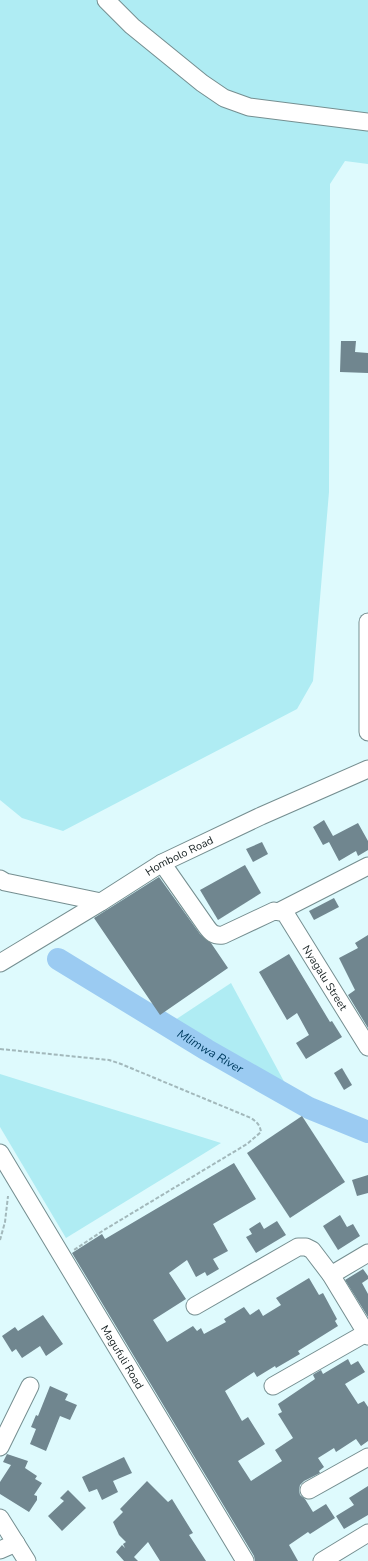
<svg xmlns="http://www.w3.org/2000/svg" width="368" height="1561" font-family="'Nunito Sans',sans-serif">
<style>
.green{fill:#afecf3}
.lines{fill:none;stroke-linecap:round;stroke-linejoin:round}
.river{stroke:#9bcbf2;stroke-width:22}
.building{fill:#70868f}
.minor-casing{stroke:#758e90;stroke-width:19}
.path{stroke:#a2b8bb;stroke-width:2;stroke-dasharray:4 2;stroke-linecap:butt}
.minor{stroke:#fff;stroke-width:17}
.labels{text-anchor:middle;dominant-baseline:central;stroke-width:3;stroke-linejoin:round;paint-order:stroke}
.street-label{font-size:11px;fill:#172122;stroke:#fff}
.water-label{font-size:12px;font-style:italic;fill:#013d61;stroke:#fff}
</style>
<rect width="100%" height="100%" fill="#defafd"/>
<g class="green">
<path d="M0,0h368v164l-23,-3 -15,23 -1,308 -16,189 -16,28 -234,122 -41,-13 -22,-18z"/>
<path d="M231,983l56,104 -112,-67z"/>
<path d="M0,1074l221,69 -155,95 -66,-111z"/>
</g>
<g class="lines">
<path class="river" id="s1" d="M58,959l149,91 102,58 59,24"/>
</g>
<g class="building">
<path d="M341,341h15l-1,11 13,1v20l-28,-1z"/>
<path d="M324,820l9,16 25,-13 10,18v9l-10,6 -2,-5 -17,10 -10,-19 -6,3 -10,-18z"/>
<path d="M262,842l6,12 -15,8 -7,-13z"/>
<path d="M245,865l16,28 -43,27 -18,-30z"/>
<path d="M159,877l41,57 11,9 17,25 -68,47 -66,-97z"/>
<path d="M334,898l5,9 -25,13 -5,-9z"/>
<path d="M368,935v93l-20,-33 7,-5 -16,-32 19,-10 -3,-5z"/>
<path d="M289,954l41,68 2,-1 10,16 -36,22 -10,-16 13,-8 -12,-22 -10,7 -28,-48z"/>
<path d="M342,1068l10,17 -8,5 -10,-17z"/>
<path d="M302,1116l43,66 -55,36 -43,-65z"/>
<path d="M234,1163l22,36 -43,25 15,27 -15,8 6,10 -12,7 -2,-4 -9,5 -9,-17 -18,13 17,26 -33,21 14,22 26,-16 4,5 4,-3 3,6 22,-12 -2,-3 20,-12 6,8 9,-6 4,7 18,-11 -5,-7 33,-20 10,17 4,-2 14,26 -2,2 3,5 -40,25 2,3 -24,14 -1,-2 -18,11 -3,-5 -29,19 17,30 6,-4 17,27 -27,17 13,20 31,-20 -7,-11 18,-12 -15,-24 4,-2 -4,-8 37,-25 -2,-4 1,-1 7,-4 2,4 25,-15 3,6 7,-4 7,11 -20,12 13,20 6,-3 4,6v34l-7,5 -5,-7 -20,13 -2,-4 -16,10 6,9 -5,4 1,2 -16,8 -4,4 -1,5 1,5 5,4 8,13 13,-8 9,14 -25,16 -2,-2 -19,13 9,16h-43l-1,-5 -182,-303 30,-19 3,5z"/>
<path d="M368,1175v18l-11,3 -5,-16z"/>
<path d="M340,1215l7,12 6,-3 7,12 -22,14 -15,-24z"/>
<path d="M277,1221l9,14 -30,18 -10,-16 6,-3 -3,-5 11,-7 4,7z"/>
<path d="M363,1269l5,7v3l-6,4 6,11v23l-23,-37z"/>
<path d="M43,1315l20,29 -17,12 -6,-10 -18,12 -6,-9 -4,3 -10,-16 13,-9 3,4z"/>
<path d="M50,1386l18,8 -3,6 12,5 -7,15 -10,-4 -14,35 -16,-7 6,-15 -5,-2 5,-12 2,1z"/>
<path d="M7,1454l21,7 -3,7 12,8 -2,3 7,4 -8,12 3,1v4l-8,12 -29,-18v-12l11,-17 -8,-3z"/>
<path d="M124,1457l8,16 -19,8 5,11 -16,8 -5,-11 -8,3 -7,-15z"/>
<path d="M147,1481l21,21 4,-3 21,34 -4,2 17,26h-46l-12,-19 -14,15 4,4h-14l-8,-9 6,-7 3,3 -2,-4 3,-2 -7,-7 -6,-13 10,-10 -3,-3z"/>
<path d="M368,1486v29l-24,14 -8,-13 18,-11 -5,-7z"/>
<path d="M68,1490l18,18 -24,23 -14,-15 16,-15 -4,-3z"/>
</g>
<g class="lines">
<defs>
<g id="minor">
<path d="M106,0l26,26 70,57 22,15 25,9 119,15"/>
<path d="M368,622v110"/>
<path id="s2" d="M162,863l44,63c5,7 8,10 17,9l51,-24 11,2 83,134"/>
<path d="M0,879l5,3 96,20"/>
<path d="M280,911l88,-45"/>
<path id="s3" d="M0,963l101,-61 61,-39 99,-47 107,-47"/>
<path id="s4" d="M0,1153l245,408"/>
<path d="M331,1275l37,-22"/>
<path d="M195,1306l103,-59h8l6,3 19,25 37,61"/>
<path d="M273,1386l93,-53"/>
<path d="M0,1447l30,-61"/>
<path d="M309,1490l59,-33"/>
<path d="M0,1518l27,43"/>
<path d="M0,1550l16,-7"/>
<path d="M322,1561l46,-28"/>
</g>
</defs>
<use href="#minor" class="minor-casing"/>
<g class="path">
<path d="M0,1049l109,11 12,4 130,54c6,4 9,7 10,14l-14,12 -143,86 -30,20"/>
<path d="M0,1240l5,-18 3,-26"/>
</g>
<use href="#minor" class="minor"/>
</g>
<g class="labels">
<g class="street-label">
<text stroke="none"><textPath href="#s3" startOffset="209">Hombolo Road</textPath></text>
<text stroke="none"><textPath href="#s2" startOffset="241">Nyagalu Street</textPath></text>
<text stroke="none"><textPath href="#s4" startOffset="238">Magufuli Road</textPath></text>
</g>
<g class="water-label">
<text stroke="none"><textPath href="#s1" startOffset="178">Mlimwa River</textPath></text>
</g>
</g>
</svg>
